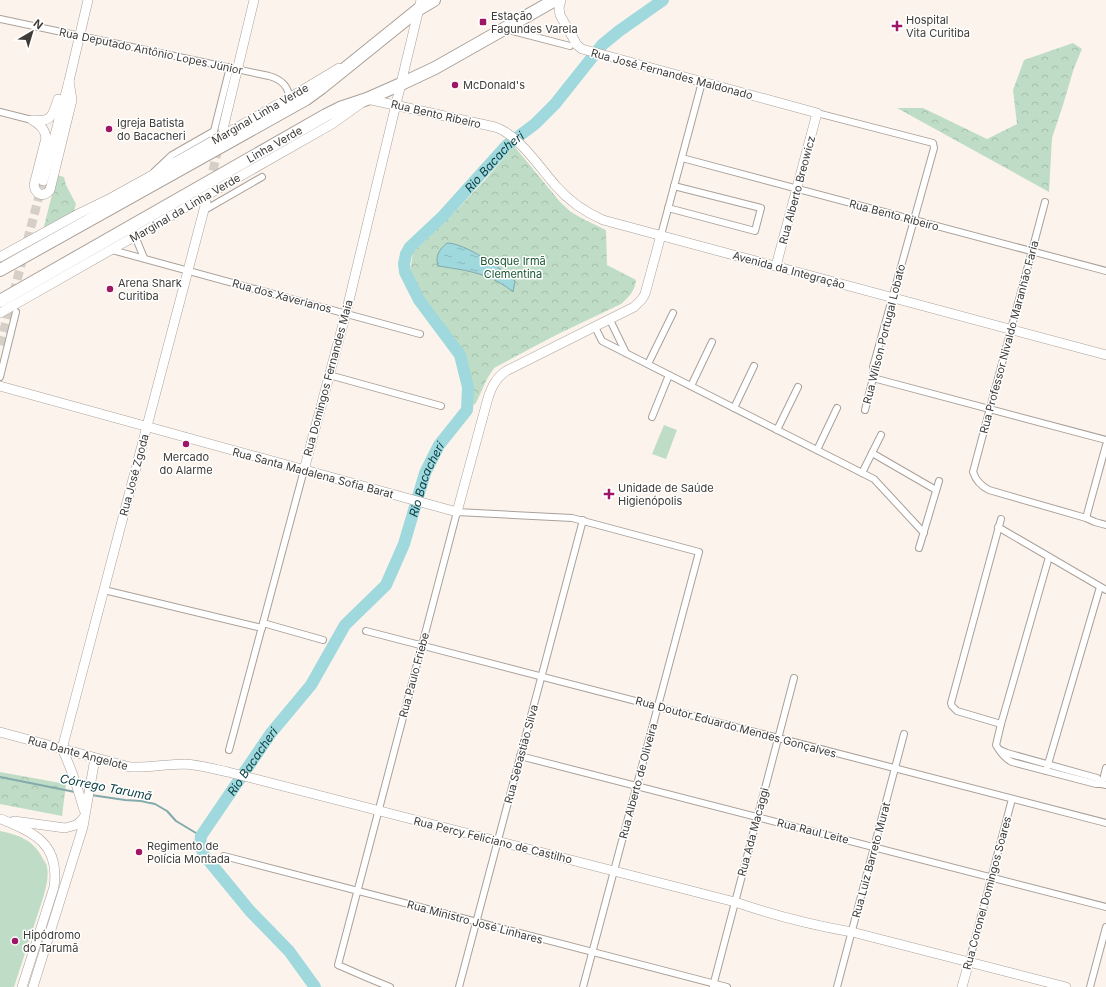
<svg xmlns="http://www.w3.org/2000/svg" width="1106" height="987" font-family="Inter,sans-serif">
<style>
.forest{fill:url(#forest-crowns)}
.garden{fill:#bfddc6}
.water{fill:url(#water-ripples);stroke:#82a9ac}
.lines{fill:none;stroke-linecap:round;stroke-linejoin:round}
.stream{stroke:#82a9ac;stroke-width:2}
.river{stroke:#9fd8dd;stroke-width:12}
.secondary-tunnel{stroke:#d6cfc8;stroke-width:9;stroke-dasharray:9 4.5;stroke-linecap:butt}
.street-casing{stroke:#a9a09a;stroke-width:8}
.secondary-casing{stroke:#a9a09a;stroke-width:10}
.highway-casing{stroke:#a9a09a;stroke-width:14}
.street{stroke:#fff;stroke-width:6}
.secondary{stroke:#fff;stroke-width:9}
.highway{stroke:#fff;stroke-width:12}
.poi-dot{fill:#9e1766;stroke:#fff;stroke-width:1.5}
.labels{text-anchor:middle;dominant-baseline:central;stroke-width:3;stroke-linejoin:round;paint-order:stroke}
.poi-label{font-size:11px;fill:#3e3b38;stroke:#fff;text-anchor:start}
.street-label{font-size:11px;fill:#3e3b38;stroke:#fff}
.park-label{font-size:11px;fill:#185630;stroke:#fff}
.water-label{font-size:12px;font-style:italic;fill:#0b4145;stroke:#fff}
</style>
<defs>
<pattern id="forest-crowns" width="20" height="18" patternUnits="userSpaceOnUse"><rect width="20" height="18" fill="#bfddc6"/><path d="M2 6a3 3 0 1 1 6 0M12 15a3 3 0 1 1 6 0" fill="none" stroke="#a5bfab"/></pattern>
<pattern id="water-ripples" width="26" height="14" patternUnits="userSpaceOnUse"><rect width="26" height="14" fill="#9fd8dd"/><path d="M2 4q2-2 4 0t4 0M15 11q2-2 4 0t4 0" fill="none" stroke="#8ababe"/></pattern>
</defs>
<rect width="100%" height="100%" fill="#fcf4ec"/>
<g class="forest">
<path d="M1073,43l9,6 -8,19 -11,37 -11,33 -3,54 -152,-84h26l64,31 30,-15 -4,-34 11,-30z"/>
<path d="M514,146l47,57 10,9 12,7 23,11 1,35 29,15c-1,11 -7,17 -15,24l-67,32 -60,32 -7,11 -11,24 -4,3 -4,1 1,-20 -8,-33 -37,-54 -14,-28 3,-20 35,-33 37,-39z"/>
<path d="M57,175l7,2 2,8 10,19 -2,7 -31,19z"/>
<path d="M0,772l66,12 -4,32 -62,-12z"/>
</g>
<g class="garden">
<path d="M664,425l13,5 -11,29 -14,-5z"/>
<path d="M0,831c19,4 34,9 43,28 1,2 4,5 4,8 2,9 -1,20 -3,28l-30,92h-14z"/>
</g>
<path class="water" d="M447,243c18,0 54,25 68,38l-2,11c-15,-13 -36,-20 -56,-23 -6,-1 -12,-2 -19,-3 -3,-11 1,-16 9,-23z"/>
<g class="lines">
<g class="stream">
<path d="M0,777l75,15"/>
<path d="M91,795l34,5 16,1 14,3 12,7 9,10 25,15"/>
</g>
<path class="river" id="s1" d="M315,987l-26,-36 -39,-40 -46,-56 -4,-10 1,-9 70,-103 40,-48 34,-60 41,-40 18,-41 21,-71 14,-28 28,-35 1,-23 -8,-32 -41,-55 -14,-28 -1,-8 2,-10 4,-7 33,-31 64,-71 28,-21 20,-20 47,-59 17,-14 44,-31"/>
<g class="secondary-tunnel">
<path d="M210,184l9,-40"/>
<path d="M0,345l43,-164"/>
</g>
<defs>
<g id="street">
<path d="M0,19l269,57c11,3 20,10 20,22"/>
<path d="M505,29l65,17"/>
<path d="M0,112l32,8"/>
<path d="M817,113l116,30 1,5 -61,219v11l-8,32"/>
<path d="M682,158l424,113"/>
<path d="M154,172l18,-17 42,-24 16,-64"/>
<path d="M1045,202l-72,270c3,9 8,14 16,18l97,28 9,4 11,3"/>
<path d="M668,208l87,23 6,-23 -87,-22"/>
<path d="M203,211l59,-34"/>
<path d="M661,235l41,-153"/>
<path d="M135,236l9,22"/>
<path d="M112,250l308,84"/>
<path d="M610,320l16,33"/>
<path d="M595,327l7,14 272,138 50,54"/>
<path d="M648,364l25,-51"/>
<path d="M329,375l112,31"/>
<path d="M0,377l16,-65"/>
<path d="M873,378l233,62"/>
<path d="M691,386l21,-44"/>
<path d="M734,408l20,-42"/>
<path d="M652,417l17,-42"/>
<path d="M777,430l21,-43"/>
<path d="M817,450l20,-42"/>
<path d="M872,453l64,37"/>
<path d="M862,473l19,-38"/>
<path d="M1086,518l20,-73"/>
<path d="M1001,519l-50,184 1,3 5,5 44,13"/>
<path d="M998,527l108,63"/>
<path d="M919,548l20,-67"/>
<path d="M1049,557l-48,167 -5,21c4,7 8,13 16,17l84,22h6l4,1"/>
<path d="M104,590l158,38"/>
<path d="M263,623l60,17"/>
<path d="M366,631l740,192"/>
<path d="M229,750l75,-280"/>
<path d="M1000,750l7,3 90,25 5,6"/>
<path d="M520,756l586,151"/>
<path d="M1046,771l54,-184"/>
<path d="M1102,784l4,-16"/>
<path d="M224,856l503,131"/>
<path d="M969,962l43,-163"/>
<path d="M713,986l81,-308"/>
<path d="M390,987l-22,-9 -30,-13 119,-453 115,6 127,34 -116,435"/>
<path d="M459,987l124,-467"/>
<path d="M837,987l67,-253"/>
<path d="M1090,987l16,-60"/>
</g>
<g id="secondary">
<path d="M561,0l-2,8 1,7 17,30 5,4 235,64 -41,153"/>
<path d="M32,120c8,4 13,9 14,18l-12,47c2,10 9,13 16,5l22,-90 -3,-19"/>
<path d="M34,120c18,3 19,-6 24,-21"/>
<path d="M223,129l31,-129"/>
<path d="M43,181l26,-100 19,-81"/>
<path d="M0,257l80,-44 31,-15 38,-21 140,-79 50,-30"/>
<path d="M0,313l332,-189 35,-25 128,28c23,7 45,41 61,59 13,15 29,26 47,34l503,135"/>
<path d="M0,386l457,126 31,-114c4,-12 8,-20 18,-27l128,-64 8,-8 3,-5 16,-59"/>
<path d="M304,470l42,-157 75,-313"/>
<path d="M0,732l130,35c18,1 37,-3 55,-3 15,1 29,5 43,8l507,130c38,13 77,23 117,30l214,55"/>
<path d="M62,749l144,-547"/>
<path d="M62,749c10,20 16,40 22,61"/>
<path d="M1,819c34,14 59,25 53,68l-32,100"/>
<path d="M14,821l51,7 11,-3 5,-4 3,-4"/>
<path d="M33,987l50,-160 12,-69"/>
<path d="M962,987l7,-25"/>
</g>
<g id="highway">
<path d="M0,270l306,-171 15,-11 98,-79 15,-9"/>
<path id="s2" d="M0,301l326,-186 14,-7 27,-9 34,-15 34,-16 120,-68"/>
</g>
</defs>
<use href="#street" class="street-casing"/>
<use href="#secondary" class="secondary-casing"/>
<use href="#highway" class="highway-casing"/>
<use href="#street" class="street"/>
<use href="#secondary" class="secondary"/>
<use href="#highway" class="highway"/>
</g>
<g class="poi-dot">
<rect x="479" y="18" width="8" height="8" rx="2"/>
<path d="M895 20h4v4h4v4h-4v4h-4v-4h-4v-4h4z"/>
<circle cx="455" cy="85" r="4"/>
<circle cx="109" cy="129" r="4"/>
<circle cx="110" cy="289" r="4"/>
<circle cx="186" cy="444" r="4"/>
<path d="M607 488h4v4h4v4h-4v4h-4v-4h-4v-4h4z"/>
<circle cx="139" cy="852" r="4"/>
<circle cx="15" cy="941" r="4"/>
</g>
<g class="labels">
<g class="poi-label">
<text x="491" y="16">Estação<tspan x="491" dy="13">Fagundes Varela</tspan></text>
<text x="906" y="20">Hospital<tspan x="906" dy="13">Vita Curitiba</tspan></text>
<text x="463" y="85">McDonald's</text>
<text x="117" y="123">Igreja Batista<tspan x="117" dy="13">do Bacacheri</tspan></text>
<text x="118" y="283">Arena Shark<tspan x="118" dy="13">Curitiba</tspan></text>
<text x="186" y="457" text-anchor="middle">Mercado<tspan x="186" dy="13">do Alarme</tspan></text>
<text x="618" y="488">Unidade de Saúde<tspan x="618" dy="13">Higienópolis</tspan></text>
<text x="147" y="846">Regimento de<tspan x="147" dy="13">Polícia Montada</tspan></text>
<text x="23" y="935">Hipódromo<tspan x="23" dy="13">do Tarumã</tspan></text>
</g>
<g class="street-label">
<text transform="translate(151 51) rotate(12)">Rua Deputado Antônio Lopes Júnior</text>
<text transform="translate(672 74) rotate(15)">Rua José Fernandes Maldonado</text>
<text transform="translate(260 114) rotate(-30)">Marginal Linha Verde</text>
<text transform="translate(436 114) rotate(13)">Rua Bento Ribeiro</text>
<text stroke="none"><textPath href="#s2" startOffset="316">Linha Verde</textPath></text>
<text transform="translate(797 190) rotate(-75)">Rua Alberto Breowicz</text>
<text transform="translate(185 208) rotate(-30)">Marginal da Linha Verde</text>
<text transform="translate(894 215) rotate(15)">Rua Bento Ribeiro</text>
<text transform="translate(789 270) rotate(15)">Avenida da Integração</text>
<text transform="translate(282 296) rotate(15)">Rua dos Xaverianos</text>
<text transform="translate(884 334) rotate(-76)">Rua Wilson Portugal Lobato</text>
<text transform="translate(1009 337) rotate(-75)">Rua Professor Nivaldo Maranhão Faria</text>
<text transform="translate(328 378) rotate(-75)">Rua Domingos Fernandes Maia</text>
<text transform="translate(313 473) rotate(15)">Rua Santa Madalena Sofia Barat</text>
<text transform="translate(134 475) rotate(-75)">Rua José Zgoda</text>
<text transform="translate(414 675) rotate(-75)">Rua Paulo Friebe</text>
<text transform="translate(736 727) rotate(15)">Rua Doutor Eduardo Mendes Gonçalves</text>
<text transform="translate(78 753) rotate(15)">Rua Dante Angelote</text>
<text transform="translate(521 754) rotate(-75)">Rua Sebastião Silva</text>
<text transform="translate(638 781) rotate(-75)">Rua Alberto de Oliveira</text>
<text transform="translate(813 831) rotate(14)">Rua Raul Leite</text>
<text transform="translate(753 832) rotate(-75)">Rua Ada Macaggi</text>
<text transform="translate(493 840) rotate(14)">Rua Percy Feliciano de Castilho</text>
<text transform="translate(871 860) rotate(-75)">Rua Luiz Barreto Murat</text>
<text transform="translate(987 893) rotate(-75)">Rua Coronel Domingos Soares</text>
<text transform="translate(475 922) rotate(15)">Rua Ministro José Linhares</text>
</g>
<g class="park-label">
<text x="513" y="261">Bosque Irmã<tspan x="513" dy="13">Clementina</tspan></text>
</g>
<g class="water-label">
<text stroke="none"><textPath href="#s1" startOffset="1003">Rio Bacacheri</textPath></text>
<text stroke="none"><textPath href="#s1" startOffset="619">Rio Bacacheri</textPath></text>
<text stroke="none"><textPath href="#s1" startOffset="283">Rio Bacacheri</textPath></text>
<text transform="translate(106 787) rotate(11)">Córrego Tarumã</text>
</g>
</g>
<g transform="translate(32 32) rotate(38)" stroke="#ffffff" stroke-width="3" paint-order="stroke">
<path d="M0-3L7 15L0 10L-7 15Z" fill="#3e3b38"/>
<text y="-6" font-size="11" font-weight="bold" text-anchor="middle" fill="#3e3b38">N</text>
</g>
</svg>
